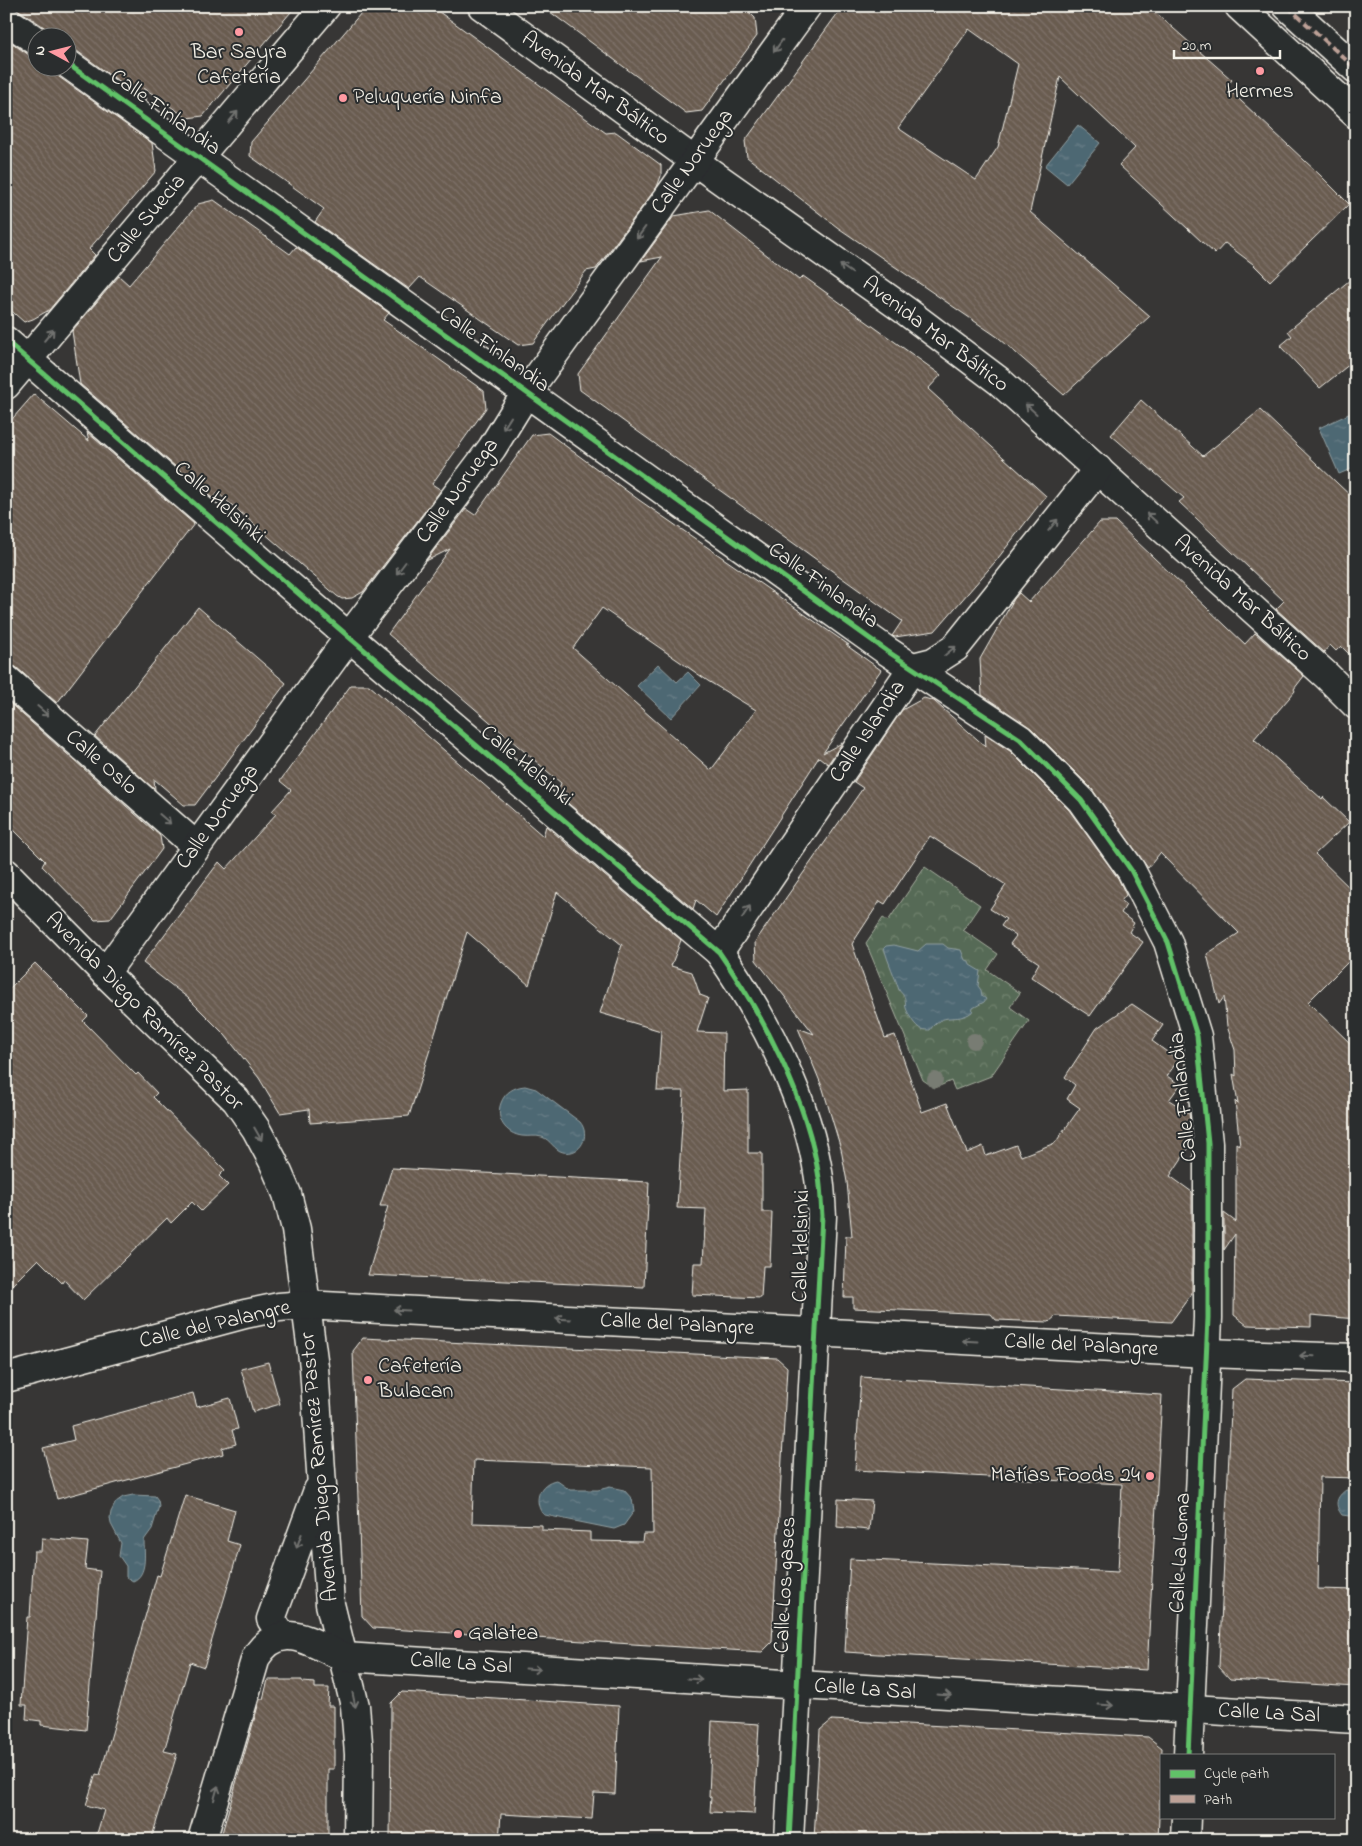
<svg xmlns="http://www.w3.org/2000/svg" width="1362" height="1846" font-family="'Indie Flower',sans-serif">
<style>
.forest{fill:url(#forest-crowns);stroke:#a6ae9f}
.water{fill:url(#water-ripples);stroke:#909fa2}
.building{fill:url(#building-back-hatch);stroke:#f4f1e8;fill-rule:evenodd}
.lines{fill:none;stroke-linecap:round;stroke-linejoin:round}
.street-casing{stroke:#f4f1e8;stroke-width:31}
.secondary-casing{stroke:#f4f1e8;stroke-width:31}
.street{stroke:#2a2d2e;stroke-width:28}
.secondary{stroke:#2a2d2e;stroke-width:28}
.quiet{stroke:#bda197;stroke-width:4;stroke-dasharray:8 4;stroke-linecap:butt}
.cycleway-casing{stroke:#2a2d2e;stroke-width:8}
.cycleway{stroke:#61c268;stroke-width:5}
.tree{fill:#787c73}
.oneway{stroke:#71726f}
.poi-dot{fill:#ff9aa2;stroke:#2a2d2e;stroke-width:2}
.labels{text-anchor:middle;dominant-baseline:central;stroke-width:4;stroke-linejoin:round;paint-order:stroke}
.poi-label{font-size:22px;fill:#f4f1e8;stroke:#2a2d2e;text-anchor:start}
.street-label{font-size:22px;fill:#f4f1e8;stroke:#2a2d2e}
</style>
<defs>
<pattern id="forest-crowns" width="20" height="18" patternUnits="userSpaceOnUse" patternTransform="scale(1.25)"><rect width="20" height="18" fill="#576b56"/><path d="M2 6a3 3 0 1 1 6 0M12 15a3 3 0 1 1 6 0" fill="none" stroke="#70816e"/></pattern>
<pattern id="water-ripples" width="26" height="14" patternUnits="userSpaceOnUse" patternTransform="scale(1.25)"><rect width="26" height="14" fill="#4e6873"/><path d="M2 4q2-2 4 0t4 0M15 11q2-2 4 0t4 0" fill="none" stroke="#687e87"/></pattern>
<pattern id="building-back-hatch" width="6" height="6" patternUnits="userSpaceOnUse" patternTransform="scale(1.25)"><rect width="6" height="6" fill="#695b50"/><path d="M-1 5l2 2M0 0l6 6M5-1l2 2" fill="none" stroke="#7f7369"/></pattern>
</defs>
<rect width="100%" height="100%" fill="#373635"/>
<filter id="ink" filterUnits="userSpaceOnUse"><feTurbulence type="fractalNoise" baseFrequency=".02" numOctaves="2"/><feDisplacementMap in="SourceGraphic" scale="10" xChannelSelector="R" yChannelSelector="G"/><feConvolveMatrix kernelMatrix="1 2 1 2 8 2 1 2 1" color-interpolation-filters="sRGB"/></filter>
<g filter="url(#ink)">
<path class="forest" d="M925,867l55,38 -17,25 35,24 -11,16 33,23 -10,14 19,14 -38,55 -36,14 -4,-9 -16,7 -12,-8 -57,-137 17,-25 5,3z"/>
<g class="water">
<path d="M1078,125l22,18 -33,41 -22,-18z"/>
<path d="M1351,413l5,10v44l-17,7 -20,-46z"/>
<path d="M658,664l19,18 11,-10 13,13 -30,33 -34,-32z"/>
<path d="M926,944h17l5,4 13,2 4,10 4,1 1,4 10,6 -2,15 3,4 1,6 4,3 -2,3 -11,6 -1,4c-16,12 -29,-2 -42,18 -4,0 -9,0 -12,-3 -5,-4 -10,-13 -12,-19 -1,-3 0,-6 -1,-8 0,-4 -4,-7 -6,-10 -4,-14 -11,-27 -15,-42l2,-2 8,-1 24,6z"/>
<path d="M525,1086l11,3 44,33c11,13 1,34 -17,30 -9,-2 -12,-12 -21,-15 -7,-2 -13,0 -20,-1 -16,-2 -27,-17 -21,-33 4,-11 13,-16 24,-17z"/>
<path d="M556,1480l14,10h28l12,-3 14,3 8,9 2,12 -10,14 -10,4 -69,-14 -3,-2c-9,-14 -2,-30 14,-33z"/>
<path d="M1346,1490l10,1v26l-14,-2c-8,-10 -6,-18 4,-25z"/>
<path d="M133,1495l22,1 3,4 1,6 -7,23 -8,11c0,13 4,35 -11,41l-7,-4v-11l-7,-10 2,-13 -10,-19 -1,-6 1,-6 5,-10 7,-5z"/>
</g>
<g class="building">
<path d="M13,6h283l-93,110 -16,2 -43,-30 2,13 -69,-50 -9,-2v-11h-15l-6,-9z"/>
<path d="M367,6h64l175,127 10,-1 45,33v11l-4,11 -61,82 -10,2 -53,72 -15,2 -98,-68 -11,12 -94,-67 9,-13 -74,-53 1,-14z"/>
<path d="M542,6h201l12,12 2,18 -55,75 -16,2z"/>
<path d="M843,6h305l84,74 -6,7 94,88 29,29 -79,77 -17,-17 -28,-21 -10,11 -96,-89 16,-17 -75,-71 -30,135 120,104 -86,79 -65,-57 -162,-111 -90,-70 -2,-16zM969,29l49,35 -20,83 -22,33 -78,-52z"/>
<path d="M6,39l23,16 9,3v10h15l6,9 93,66 4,28 -67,78 6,6 -46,55 -16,9 -9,3 -18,-16z"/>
<path d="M214,200l76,54 6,-7 93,66 -6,7 101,71 2,17 -54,76 9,6 -78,102 -11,6 -10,1 -5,-3 -119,-103 -5,6 -133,-115 -8,-53 47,-55 10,9 69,-81z"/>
<path d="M709,210l90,70 4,-4 138,99 -13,14 118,107 -51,66 -60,69 -40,6 -3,-1 10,-15 -322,-231 -2,-16 84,-117 -21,4 33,-45z"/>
<path d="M1356,275v84l-36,29 -40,-42 12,-10 -4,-5z"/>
<path d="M34,394l55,47 -2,-9 107,92 -137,179 -41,-36 -10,-3v-238z"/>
<path d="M1141,400l62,56 57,-46 96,91v160l-15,-15 -5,5 -6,-6 -6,7 -48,-43 8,-8 -105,-99 5,-4 -73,-63z"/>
<path d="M548,433l91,67 210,145h-3l35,25 -58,83 19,-10 -14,21 -9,-7 -103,160 -20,-17 -3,9 -136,-115 4,-11 -173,-149 62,-85 -24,12 40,-52 9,6 57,-80zM602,608l106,73 48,29 -45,60 -138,-122z"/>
<path d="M1100,522h16l129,122 10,-11 49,43 -10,13 1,2 -41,48 68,60 1,-2 26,25 -34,32 41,40v60l-48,48 48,47v270l-45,-4v12l-64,-2 -13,-10 1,-81 -11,16v-37l12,9v-79l4,3 -5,-45 3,3 -5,-30 3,2 -1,-26 -8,-24 -3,-29 -5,7 -12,-50 32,-21 -79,-80 -12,15 -56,-79 -61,-61 -49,-33 -2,-36 34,-60 5,-6 10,9z"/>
<path d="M198,607l88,76 -91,122h-11l-30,-26 1,11 -60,-54z"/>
<path d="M351,685h18l174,151 3,-10 135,114 -10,26 21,6 8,23 8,3 -11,34 27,1 -1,58 25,-1v63h14v59h10l-2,54h-7l-2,32 -69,-3 2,-32h9l3,-54 -29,-1 7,-117h-27l4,-60 -61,-18 22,-68 -65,-53 -28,93 -62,-53 -58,184 -99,7 -1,-14 -29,4 -21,-35 -34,-43 -37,-37 -45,-35 76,-101 7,7 50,-55 -4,-3 19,-21 -11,-9z"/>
<path d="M924,698l10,3 52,46 -1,-12 25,16 59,59 49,68 8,17 -5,6 5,4 -5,8 13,10 -5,9 14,10 -53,74 -59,-39 8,-14 -29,-19 6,-8 -15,-10 5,-7 -16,-10 16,-24 -76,-49 -45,68 -5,-3 -28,43 33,94 10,-3 27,77 25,-9 20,50 16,-7 3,10 30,-11 5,11 34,-13 25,-35 -13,-9 8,-14 -10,-8 32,-49 35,-24 31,21 -11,16 26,19 -11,16 13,9 -11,15 20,13 3,30 -22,33 22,16v101l-21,29 -115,-6 -7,6 -53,-2 -5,-6 -138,-6v-11h-9l2,-61h6l-5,-54 -6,-33 -18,-60 -25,-61 16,6 -58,-74 -1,-18 108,-154 -9,-6 48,-72z"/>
<path d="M6,700l154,136 2,13 -52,70 -15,1 -53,-54 3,-5 -39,-39z"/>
<path d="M35,963l53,53 -5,5 53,54 2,-2 19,20 -4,4 72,73 -6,6 9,9 -27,26 -9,-9 -21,21 -4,-5 -84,82 -19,-20 -2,3 -24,-24 -32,32v-299z"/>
<path d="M392,1168l257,14 -5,105 -276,-12 20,-69h-8z"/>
<path d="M363,1338l414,20 10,9 -15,275 -10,10 -389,-24 -11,-12 -9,-265zM474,1460l178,7 1,67h-10l-1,8 -52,-1v-9l-48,-2v-5l-70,-2z"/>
<path d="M268,1362l12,42 -27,8 -12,-43z"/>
<path d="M861,1377l301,18 -15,275 -302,-18 5,-93 268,13 4,-88 -267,-14z"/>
<path d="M1245,1379l111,4v95l-36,-1 -2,112 38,1v97l-126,-8 -11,-12 13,-278z"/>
<path d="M193,1393l4,14 33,-9 8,31 -6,1 4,14 -14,4 1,6 -166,45 -14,-51 31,-8 -3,-14z"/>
<path d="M185,1495l50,15 -8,31 13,4 -36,122 -14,-5 -9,31 -17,58 13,3 -26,86h-56l9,-30 -18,-5 10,-31 4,1 57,-200 3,1z"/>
<path d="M838,1499l34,2 -3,29 -32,-3z"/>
<path d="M42,1538l46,4 -3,27 15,2 -14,159 -45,-5v-4l-15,-2 1,-14h-6l6,-88h3l4,-66h7z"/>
<path d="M268,1680h34v2l13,1v5h14l-1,18h6v63h-6v71h-108l40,-141h3z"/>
<path d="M402,1692l217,14 -4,88 -21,-1 -2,26 -91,-5 -2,26h-109l1,-137z"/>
<path d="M832,1720l316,17 14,11 -4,92h-344l6,-110z"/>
<path d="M712,1721l47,3 -5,90 -44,-2 1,-15h-2z"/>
</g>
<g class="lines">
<defs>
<g id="street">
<path d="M482,6l229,167 195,138 93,70 328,295 29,29"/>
<path d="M1287,6l69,63"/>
<path d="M6,20l32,22"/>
<path d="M68,64l819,587 133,88 61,61 50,70 37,72 29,94 11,107v175l-20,437"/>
<path d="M6,341l343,296 370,315c44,63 89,148 100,226 2,12 2,25 3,38l-33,624"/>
<path d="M6,385l320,-379"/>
<path d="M6,679l190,167"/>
<path d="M6,873l99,100 131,127 20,29 17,32 14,33 9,35 18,138 16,237 25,102 4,48 -1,86"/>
<path d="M719,952l194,-285 20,-5 22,-14 143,-179"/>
<path d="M105,973l244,-336 143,-189 34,-55 281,-387"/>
<path d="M6,1378l239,-64 34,-7 26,-2 902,48 149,5"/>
<path d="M282,1636l-11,-17 47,-129"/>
<path d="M202,1840l54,-183c25,-40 56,-13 88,0l1012,62"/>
<path d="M1185,1840l1,-23"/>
</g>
<path id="secondary" d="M1239,6l117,108"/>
</defs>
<use href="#street" class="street-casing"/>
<use href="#secondary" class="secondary-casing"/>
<use href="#street" class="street"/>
<use href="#secondary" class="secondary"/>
<path class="quiet" d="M1287,6l69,63"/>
<defs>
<g id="cycleway">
<path d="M68,64l819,587 133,88 61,61 50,70 37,72 29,94 11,107v175l-20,437"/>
<path d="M6,341l343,296 370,315c44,63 89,148 100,226 2,12 2,25 3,38l-33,624"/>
</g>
</defs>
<use href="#cycleway" class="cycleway-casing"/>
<use href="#cycleway" class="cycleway"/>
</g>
<g class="tree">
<circle cx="974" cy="1041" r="8"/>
<circle cx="935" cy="1080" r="8"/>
</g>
<defs><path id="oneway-shaft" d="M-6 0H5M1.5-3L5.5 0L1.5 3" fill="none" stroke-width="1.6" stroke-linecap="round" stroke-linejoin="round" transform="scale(1.25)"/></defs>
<g class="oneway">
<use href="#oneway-shaft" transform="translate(778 46) rotate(126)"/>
<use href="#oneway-shaft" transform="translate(233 117) rotate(-50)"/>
<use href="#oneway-shaft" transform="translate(641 233) rotate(126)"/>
<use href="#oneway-shaft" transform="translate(846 269) rotate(-145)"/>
<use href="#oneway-shaft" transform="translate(49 335) rotate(-50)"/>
<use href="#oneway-shaft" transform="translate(1031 409) rotate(-138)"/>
<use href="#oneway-shaft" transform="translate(507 423) rotate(122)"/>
<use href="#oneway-shaft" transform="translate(1152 518) rotate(-138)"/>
<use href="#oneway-shaft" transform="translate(1053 525) rotate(-51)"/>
<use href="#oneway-shaft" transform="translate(401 568) rotate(127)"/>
<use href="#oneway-shaft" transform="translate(950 651) rotate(-39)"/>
<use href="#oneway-shaft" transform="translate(43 711) rotate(41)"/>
<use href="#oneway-shaft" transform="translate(165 819) rotate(41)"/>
<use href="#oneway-shaft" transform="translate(746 912) rotate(-56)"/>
<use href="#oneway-shaft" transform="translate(258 1134) rotate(60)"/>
<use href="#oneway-shaft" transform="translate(401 1310) rotate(-177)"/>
<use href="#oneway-shaft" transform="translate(563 1319) rotate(-177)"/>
<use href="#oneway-shaft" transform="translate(970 1341) rotate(-177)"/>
<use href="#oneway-shaft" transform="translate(1307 1356) rotate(-178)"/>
<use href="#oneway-shaft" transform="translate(299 1541) rotate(110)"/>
<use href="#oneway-shaft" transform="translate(533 1669) rotate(4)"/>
<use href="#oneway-shaft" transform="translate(695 1679) rotate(4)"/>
<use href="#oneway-shaft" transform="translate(944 1695) rotate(4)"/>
<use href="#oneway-shaft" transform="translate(354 1700) rotate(78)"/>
<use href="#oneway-shaft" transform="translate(1106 1705) rotate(4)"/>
<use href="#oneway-shaft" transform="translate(216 1793) rotate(-74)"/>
</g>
</g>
<g class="poi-dot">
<circle cx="239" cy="32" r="5"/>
<circle cx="1260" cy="71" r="5"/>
<circle cx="343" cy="98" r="5"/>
<circle cx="368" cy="1380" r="5"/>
<circle cx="1150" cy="1476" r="5"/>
<circle cx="458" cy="1634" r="5"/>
</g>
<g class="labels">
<g class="poi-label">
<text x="239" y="53" text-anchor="middle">Bar Sayra<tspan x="239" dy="25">Cafetería</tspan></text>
<text x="1260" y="92" text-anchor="middle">Hermes</text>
<text x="353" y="98">Peluquería Ninfa</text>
<text x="378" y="1367">Cafetería<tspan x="378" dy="25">Bulacan</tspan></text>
<text x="1140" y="1476" text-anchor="end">Matías Foods 24</text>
<text x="468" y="1634">Galatea</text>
</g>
<g class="street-label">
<text transform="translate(595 89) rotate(36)">Avenida Mar Báltico</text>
<text transform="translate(165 113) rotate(36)">Calle Finlandia</text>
<text transform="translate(693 162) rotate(-54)">Calle Noruega</text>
<text transform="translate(147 219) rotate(-50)">Calle Suecia</text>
<text transform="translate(935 335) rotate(37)">Avenida Mar Báltico</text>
<text transform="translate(494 350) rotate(36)">Calle Finlandia</text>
<text transform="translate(458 491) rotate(-54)">Calle Noruega</text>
<text transform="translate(219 503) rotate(41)">Calle Helsinki</text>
<text transform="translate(823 586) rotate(36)">Calle Finlandia</text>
<text transform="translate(1242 599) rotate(42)">Avenida Mar Báltico</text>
<text transform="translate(868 732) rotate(-56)">Calle Islandia</text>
<text transform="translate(101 763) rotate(41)">Calle Oslo</text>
<text transform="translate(526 766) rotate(40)">Calle Helsinki</text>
<text transform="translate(218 817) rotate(-54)">Calle Noruega</text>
<text transform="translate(144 1012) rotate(45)">Avenida Diego Ramírez Pastor</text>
<text transform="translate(1184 1097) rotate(-96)">Calle Finlandia</text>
<text transform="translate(802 1246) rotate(-89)">Calle Helsinki</text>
<text transform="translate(215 1325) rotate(-13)">Calle del Palangre</text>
<text transform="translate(677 1325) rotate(3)">Calle del Palangre</text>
<text transform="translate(1081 1346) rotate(3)">Calle del Palangre</text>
<text transform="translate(320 1467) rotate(-95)">Avenida Diego Ramírez Pastor</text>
<text transform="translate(1181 1553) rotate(-87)">Calle La Loma</text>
<text transform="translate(786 1585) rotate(-87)">Calle Los gases</text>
<text transform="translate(461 1664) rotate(4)">Calle La Sal</text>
<text transform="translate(865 1690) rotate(4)">Calle La Sal</text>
<text transform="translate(1269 1714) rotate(3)">Calle La Sal</text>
</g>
</g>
<rect width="1362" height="1846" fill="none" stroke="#2a2d2e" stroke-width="25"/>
<rect x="12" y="12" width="1337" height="1821" fill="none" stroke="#f4f1e8" stroke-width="2" filter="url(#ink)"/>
<rect x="1160" y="1754" width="175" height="65" fill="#2a2d2e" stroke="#7b7b78"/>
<rect x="1170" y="1770" width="25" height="8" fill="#61c268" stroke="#7b7b78"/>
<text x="1204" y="1778" font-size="15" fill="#f4f1e8">Cycle path</text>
<rect x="1170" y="1795" width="25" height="8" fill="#bda197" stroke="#7b7b78"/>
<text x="1204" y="1804" font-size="15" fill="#f4f1e8">Path</text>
<g transform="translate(52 52) rotate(277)"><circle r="24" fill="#2a2d2e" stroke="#7b7b78"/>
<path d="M0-4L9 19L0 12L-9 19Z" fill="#ff9aa2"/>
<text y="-8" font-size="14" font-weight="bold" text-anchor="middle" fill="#f4f1e8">N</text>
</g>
<path d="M1174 50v8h106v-8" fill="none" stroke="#f4f1e8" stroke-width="2.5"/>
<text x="1182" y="50" font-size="15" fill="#f4f1e8" stroke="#2a2d2e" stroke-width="4" paint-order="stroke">20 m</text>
</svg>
